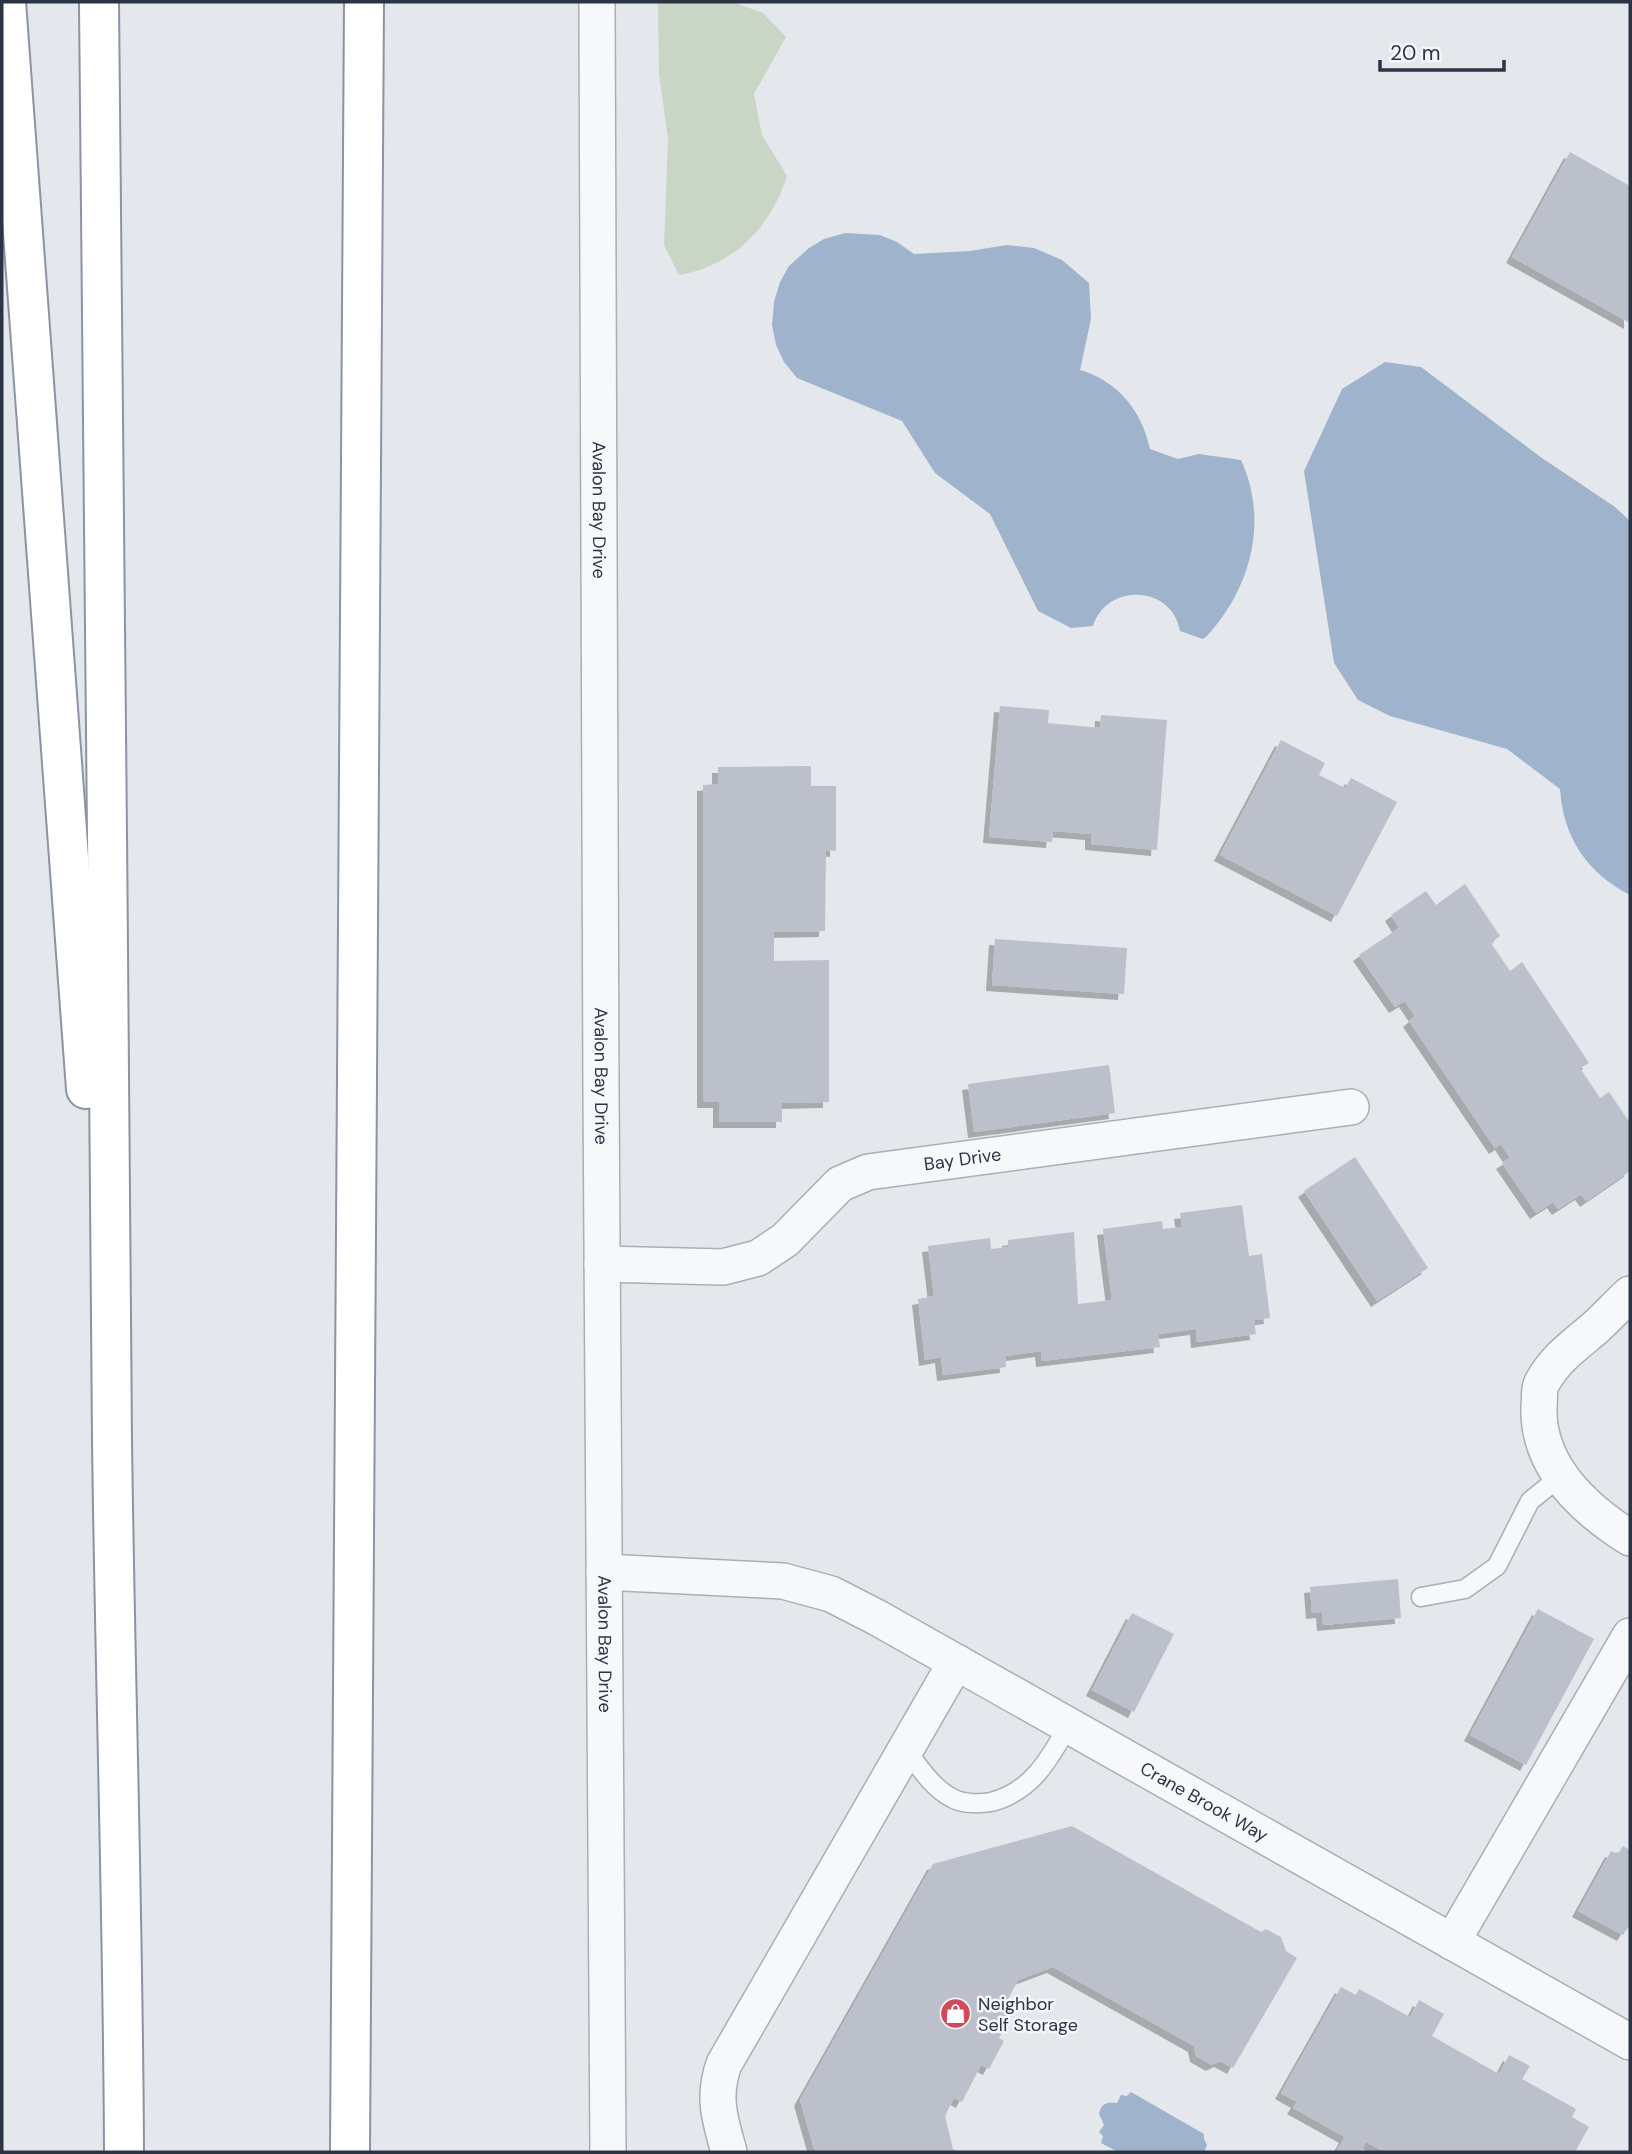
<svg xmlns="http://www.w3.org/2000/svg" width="1632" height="2154" font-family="'DM Sans',sans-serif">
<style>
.green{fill:#c9d6c5}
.water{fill:#9fb4cc}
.building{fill:#bbc0ca;filter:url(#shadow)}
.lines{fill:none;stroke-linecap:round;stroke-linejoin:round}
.lane-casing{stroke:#a9aeb7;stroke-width:21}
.street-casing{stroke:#a9aeb7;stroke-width:38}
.highway-casing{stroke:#8b94a3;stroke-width:42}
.lane{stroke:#f7f8fa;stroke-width:18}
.street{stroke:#f7f8fa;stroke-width:35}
.highway{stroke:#fff;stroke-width:38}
.labels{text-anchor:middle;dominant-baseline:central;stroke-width:5;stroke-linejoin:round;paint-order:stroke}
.street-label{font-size:18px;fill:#2b3445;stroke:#f4f6f9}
.poi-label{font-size:18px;fill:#2b3445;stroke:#f4f6f9;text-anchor:start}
</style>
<defs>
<filter id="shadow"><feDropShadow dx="-6" dy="6" stdDeviation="0" flood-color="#0004"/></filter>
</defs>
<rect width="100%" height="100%" fill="#e4e7ec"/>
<path class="green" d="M658,2h75l30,11 23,24 -32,57 8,41 25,41c-16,51 -54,90 -108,99l-15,-30 4,-106 -9,-66z"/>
<g class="water">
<path d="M845,233l35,2 17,7 17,12 56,-3 37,-6 27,3 28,12 27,23 2,36 -11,51c38,11 62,41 70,79l28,10 21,-5 42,6c28,61 10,128 -34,176l-4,3 -23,-8c-8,-47 -74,-48 -87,-5l-22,2 -33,-17 -48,-97 -55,-41 -33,-52 -105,-43 -13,-16 -8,-17 -4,-20 2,-23 6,-20 9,-16 20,-18 15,-9z"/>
<path d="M1385,362l36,5 121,91 73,49 15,14v374c-43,-22 -67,-58 -70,-106l-53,-40 -117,-33 -32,-16 -24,-37 -30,-192 38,-82z"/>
<path d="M1131,2092l73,42v5l3,6 -3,7h-86l-17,-9 2,-7 -4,-4 5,-7 -5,-11c2,-10 8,-13 18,-11l4,-8 6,1z"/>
</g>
<g class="building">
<path d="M1570,152l60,34v137l-118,-66z"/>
<path d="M1000,706l49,4 -1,13 52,5 1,-13 66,5 -10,130 -66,-6v-10l-38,-3 -1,11 -63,-5z"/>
<path d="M1281,740l44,23 -6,12 26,13 6,-10 46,24 -60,114 -117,-61z"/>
<path d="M811,766v20h25v65l-10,-1 -1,81 -51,1v29l55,-1v142l-47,1v19h-63v-20h-16v-317l15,-1v-17z"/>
<path d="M1465,884l35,52 -9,7 19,28 12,-9 67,101 -9,5 20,30 9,-6 21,31v48l-44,30 -5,-7 -23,15 -5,-7 -17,11 -34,-50 8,-5 -9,-14 -6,4 -86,-127 6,-5 -10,-15 -10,6 -36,-52 40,-27 -8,-13 35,-24 10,14z"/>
<path d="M995,939l132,9 -3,46 -132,-9z"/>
<path d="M1109,1065l6,48 -141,19 -6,-48z"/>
<path d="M1355,1157l73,111 -51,33 -73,-110z"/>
<path d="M1242,1205l7,51 13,-2 8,64 -16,2 2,14 -59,8 -1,-13 -38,5 2,13 -118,14 -1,-10 -36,5 1,11 -63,8 -2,-18 -16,3 -7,-61 16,-3 -6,-50 62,-8 1,11 17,-2v-7l66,-8 4,72 34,-4 -9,-71 59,-8 1,8 19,-2 -2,-14z"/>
<path d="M1398,1579l3,39 -78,7 -1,-13 -10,1 -2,-26z"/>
<path d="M1538,1609l56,30 -68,126 -56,-30z"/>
<path d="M1132,1613l42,21 -40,78 -42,-22z"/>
<path d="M1072,1826l189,106 5,-3 15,8 5,14 11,7 -64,110 -13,-7 -8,4 -16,-9 -2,-10 -141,-79 -35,13 -11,21 9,5 -17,32 5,3 -15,28 -8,-4 -19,37 -8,-4 -9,18 8,33 6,3h-144l-15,-52 133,-236z"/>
<path d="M1623,1846l7,4v78l-2,-1 -5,8 -45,-24 33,-60 7,3z"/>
<path d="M1341,1987l15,8 3,-6 51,28 9,-17 25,14 -12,22 67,38 10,-19 21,11 -8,13 54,30 -4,8 17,10 -14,25h-190l-19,-10 -5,10h-25l9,-15 -52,-29 4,-6 -16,-9z"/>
</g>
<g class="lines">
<defs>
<g id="lane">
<path d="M1421,1597l44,-8 32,-23 33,-65 31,-25"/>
<path d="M906,1749c13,18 27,40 48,50 10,5 26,5 37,3 40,-10 58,-42 77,-76"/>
</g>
<g id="street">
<path id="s1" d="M597,2l4,1089 7,1061"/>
<path id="s2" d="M602,1264l121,3 35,-9 27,-18 55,-56 28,-12 483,-65"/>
<path d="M1630,1294c-12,11 -23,23 -35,34 -20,17 -39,30 -52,53 -5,7 -3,18 -4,26 -2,60 45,102 91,131"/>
<path id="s3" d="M604,1572l179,9 48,13 45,23 754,425"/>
<path d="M1452,1942l178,-306"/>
<path d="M729,2152c-9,-33 -17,-54 -5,-88l232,-402"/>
</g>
<g id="highway">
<path d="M6,2l80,1087"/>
<path d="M99,2c7,479 8,958 13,1437 3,238 11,475 12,713"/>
<path d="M350,2152l14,-2150"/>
</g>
</defs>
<use href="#lane" class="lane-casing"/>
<use href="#street" class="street-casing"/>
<use href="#highway" class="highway-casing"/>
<use href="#lane" class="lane"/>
<use href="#street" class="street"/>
<use href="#highway" class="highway"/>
</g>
<defs>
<symbol id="shop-disc" viewBox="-11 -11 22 22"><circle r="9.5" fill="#d1495b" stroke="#f4f6f9"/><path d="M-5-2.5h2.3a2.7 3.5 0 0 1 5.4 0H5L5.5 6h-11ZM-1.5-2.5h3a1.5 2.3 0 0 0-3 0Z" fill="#fff"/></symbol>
</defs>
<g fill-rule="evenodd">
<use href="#shop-disc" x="938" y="1996" width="35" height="35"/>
</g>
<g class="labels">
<g class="street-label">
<text stroke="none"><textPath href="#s1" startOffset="508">Avalon Bay Drive</textPath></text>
<text stroke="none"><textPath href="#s1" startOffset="1074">Avalon Bay Drive</textPath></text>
<text stroke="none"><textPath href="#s2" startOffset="394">Bay Drive</textPath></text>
<text stroke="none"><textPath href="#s1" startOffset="1642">Avalon Bay Drive</textPath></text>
<text stroke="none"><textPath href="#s3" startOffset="656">Crane Brook Way</textPath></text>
</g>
<g class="poi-label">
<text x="978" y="2004">Neighbor<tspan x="978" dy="21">Self Storage</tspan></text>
</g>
</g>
<rect width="1632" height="2154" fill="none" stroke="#2b3445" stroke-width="7"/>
<path d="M1380 60v10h124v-10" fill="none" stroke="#2b3445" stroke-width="3.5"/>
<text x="1390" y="60" font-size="21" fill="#2b3445" stroke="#f4f6f9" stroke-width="5" paint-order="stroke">20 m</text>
</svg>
